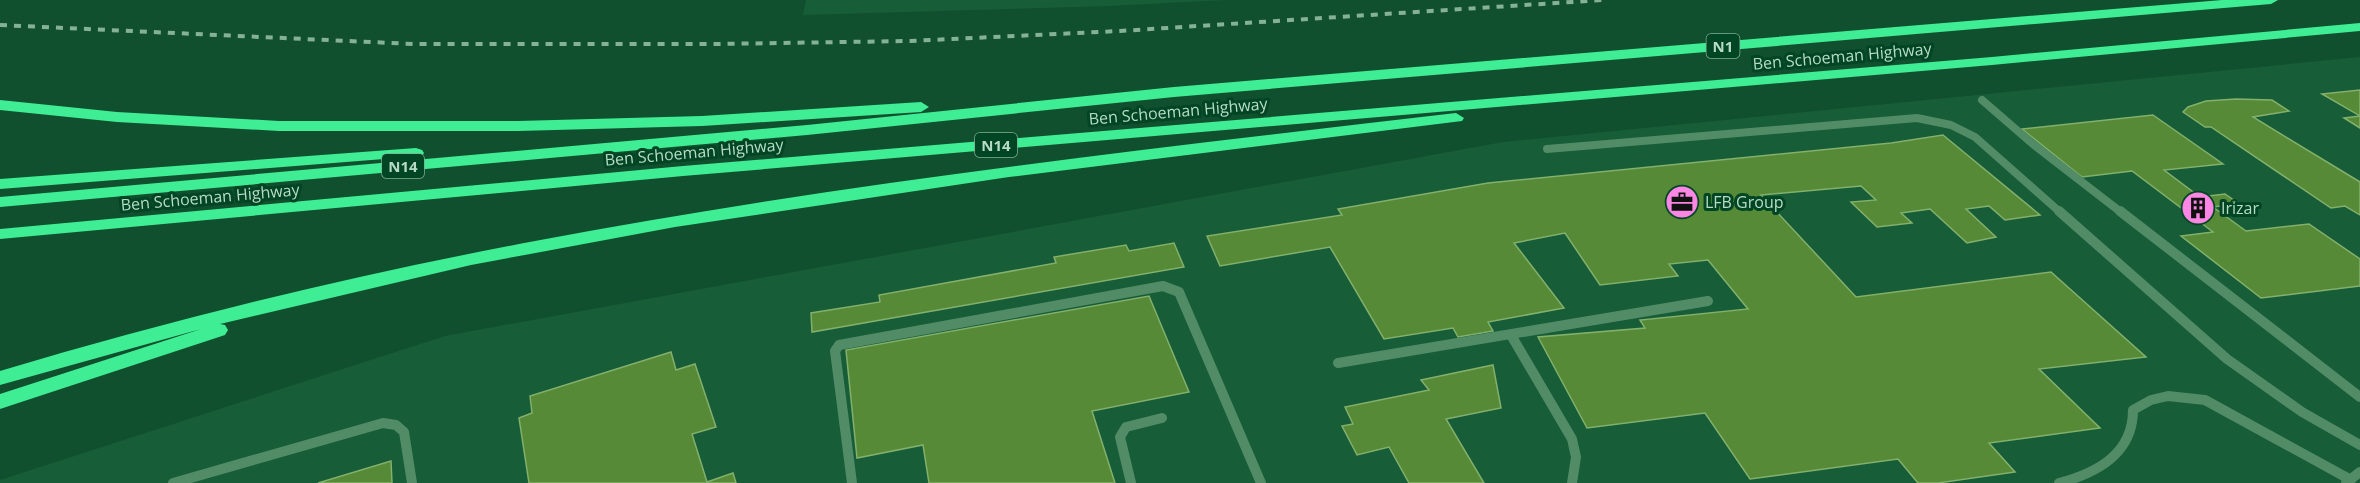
<svg xmlns="http://www.w3.org/2000/svg" width="2360" height="483" font-family="'Open Sans',sans-serif">
<style>
.built{fill:#165d38}
.building{fill:#568a37;stroke:#83b06c;stroke-width:1.5}
.lines{fill:none;stroke-linecap:round;stroke-linejoin:round}
.lane-far1{stroke:#518c67;stroke-width:8}
.lane{stroke:#518c67;stroke-width:10}
.highway{fill:#3fee94;fill-rule:evenodd}
.rail{stroke:#85b296;stroke-width:4;stroke-dasharray:7 7;stroke-linecap:butt}
.labels{text-anchor:middle;dominant-baseline:central;stroke-width:6;stroke-linejoin:round;paint-order:stroke}
.shield{fill:#004524;stroke:#80af93;stroke-width:1.5}
.shield-label{font-size:15px;font-weight:bold;fill:#b7dcc3}
.street-label{font-size:16px;fill:#b7dcc3;stroke:#004524}
.poi-label{font-size:16px;fill:#b7dcc3;stroke:#004524;text-anchor:start}
</style>
<rect width="100%" height="100%" fill="#11502f"/>
<g class="built">
<path d="M806,0h419l-116,6 -306,9z"/>
<path d="M2360,57v426h-2360v-3l445,-144 1058,-194z"/>
</g>
<g class="building">
<path d="M2360,90v26l-38,-22z"/>
<path d="M2236,99l36,1 17,11 -36,6 107,65v33l-15,-9 -14,2 -120,-81h-6l-22,-15 5,-5 18,-6z"/>
<path d="M2153,115l70,49 -59,6 36,27 25,-3 23,16 -19,2 -9,-6 -7,1 33,24 63,-7 51,35v27l-99,12 -80,-62 32,-4 -81,-61 -50,6 -60,-48z"/>
<path d="M2360,116v12l-16,-10z"/>
<path d="M1943,135l97,80 -35,5 -16,-14 -23,3 30,28 -29,6 -37,-34 -29,4 11,10 -35,4 -26,-25 25,-2 -15,-14 -100,9 95,102 195,-25 95,85 -107,12 61,59 -111,15 26,29 -77,11h-20l-20,-24 -148,20 -45,-66 -118,15 -49,-91 107,-9 -5,-8 108,-11 -40,-49 -39,4 9,12 -78,9 -35,-52 -51,10 50,65 -76,14 5,9 -35,6 -5,-9 -69,11 -54,-92 -110,19 -13,-30 135,-21 -4,-6 150,-26 403,-40z"/>
<path d="M1174,243l10,24 -372,65 -1,-19 69,-11 -1,-7 177,-32 -2,-6 72,-12 3,6z"/>
<path d="M1149,296l40,96 -97,19 23,72h-186l-6,-38 -66,13 -11,-108z"/>
<path d="M671,352l5,18 19,-6 21,63 -24,7 15,48 26,-9 3,10h-207l-10,-65 13,-5 -2,-17z"/>
<path d="M1493,365l8,43 -55,11 38,64h-75l-20,-36 -32,8 -15,-29 11,-2 -8,-17 84,-17 -8,-10z"/>
<path d="M391,461l1,22h-74z"/>
</g>
<g class="lines">
<g class="lane-far1">
<path d="M1982,100l52,45 88,68"/>
<path d="M1547,149l370,-31 34,7 24,12 86,76"/>
</g>
<g class="lane">
<path d="M2059,211l168,148 75,53 58,33"/>
<path d="M2120,211l240,186"/>
<path d="M1511,335l61,104 4,18 -4,26"/>
<path d="M1338,363l370,-62"/>
<path d="M173,483l210,-60 13,2 8,7 8,51"/>
<path d="M852,483l-17,-132 4,-6 324,-59 16,6 82,191"/>
<path d="M1131,483l-11,-46 6,-10 36,-9"/>
<path d="M2059,483c38,-10 74,-29 74,-73l18,-10 17,-4 37,4 146,80"/>
<path d="M2346,483l14,-11"/>
</g>
<g class="highway">
<path d="M2222,0h56l-7,4 -1097,93 -367,38 -807,72v-10l807,-72 367,-38z"/>
<path d="M2360,23v8l-368,34 -1309,111 -683,63v-10l683,-63 1309,-109z"/>
<path d="M0,100l117,12 162,9h239l184,-5 219,-14 8,5 -8,5 -219,14 -184,5h-239l-162,-9 -117,-12z"/>
<path d="M1456,113l8,5 -2,3 -453,56 -334,50 -204,38 -251,59 5,1 3,5 -3,5 -225,74v-15l201,-65 -201,56v-14c176,-53 355,-96 535,-130 305,-58 613,-92 921,-128z"/>
<path d="M416,148l6,2 2,3 -2,3 -422,33v-10z"/>
</g>
<path class="rail" d="M0,25l413,19h302l195,-3 210,-10 483,-31"/>
</g>
<defs>
<symbol id="office-disc" viewBox="-11 -11 22 22"><circle r="9.5" fill="#fc86e4" stroke="#004524"/><path d="M-6-3h4V-5.5h4V-3h4V5H-6ZM-1-4.5V-3h2v-1.5ZM-6 0V1H6V0Z" fill="#111"/></symbol>
<symbol id="building-disc" viewBox="-11 -11 22 22"><circle r="9.5" fill="#fc86e4" stroke="#004524"/><path d="M-4-6H4V6H1V3H-1V6H-4ZM-2.5-4.3h1.7v1.8h-1.7ZM.8-4.3h1.7v1.8H.8ZM-2.5-1h1.7V.8h-1.7ZM.8-1h1.7V.8H.8Z" fill="#111"/></symbol>
</defs>
<g fill-rule="evenodd">
<use href="#office-disc" x="1663" y="183" width="38" height="38"/>
<use href="#building-disc" x="2179" y="189" width="38" height="38"/>
</g>
<g class="labels">
<g class="shield">
<rect x="1706.5" y="34" width="33" height="24" rx="4.5"/>
<rect x="975" y="133" width="42" height="24" rx="4.5"/>
<rect x="382" y="154" width="42" height="24" rx="4.5"/>
</g>
<g class="shield-label">
<text x="1723" y="46">N1</text>
<text x="996" y="145">N14</text>
<text x="403" y="166">N14</text>
</g>
<g class="street-label">
<text transform="translate(1842 56) rotate(-5)">Ben Schoeman Highway</text>
<text transform="translate(1178 111) rotate(-5)">Ben Schoeman Highway</text>
<text transform="translate(694 152) rotate(-5)">Ben Schoeman Highway</text>
<text transform="translate(210 197) rotate(-5)">Ben Schoeman Highway</text>
</g>
<g class="poi-label">
<text x="1705" y="202">LFB Group</text>
<text x="2221" y="208">Irizar</text>
</g>
</g>
</svg>
